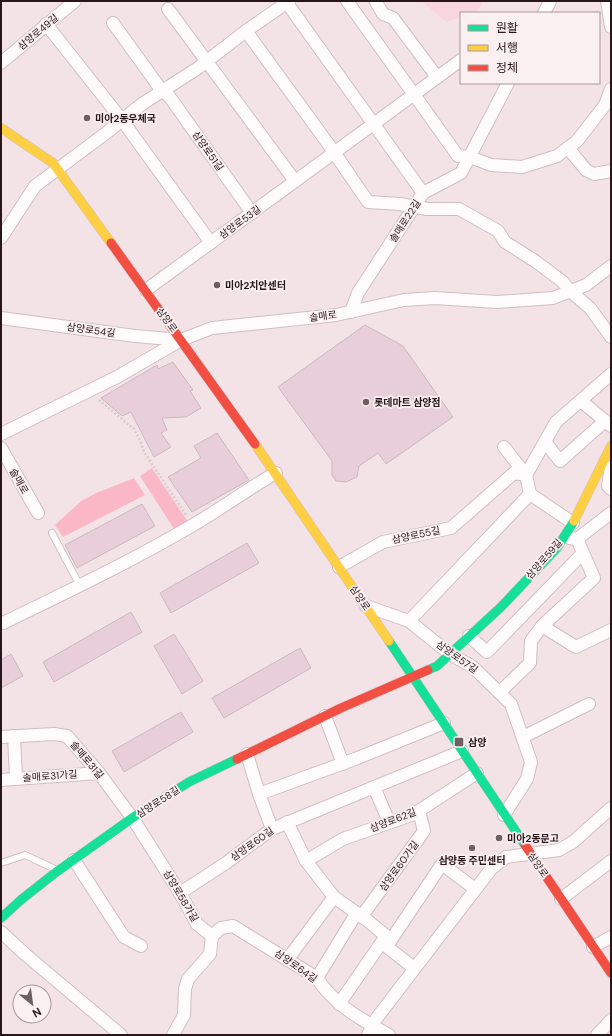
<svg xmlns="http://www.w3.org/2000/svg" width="612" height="1036" font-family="'DM Sans','Noto Sans KR',sans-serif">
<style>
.built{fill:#f9d6dd}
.green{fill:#fab8c7}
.building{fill:#e7ced9;stroke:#cabac0}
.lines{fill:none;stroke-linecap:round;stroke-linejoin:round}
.lane-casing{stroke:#d0bfc2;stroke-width:8}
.street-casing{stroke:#d0bfc2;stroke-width:14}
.fast-casing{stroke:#d0bfc2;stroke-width:10}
.slow-casing{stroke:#d0bfc2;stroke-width:10}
.jam-casing{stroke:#d0bfc2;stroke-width:10}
.path{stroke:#d4cecf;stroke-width:2.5;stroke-dasharray:2 2;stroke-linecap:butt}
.lane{stroke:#fdfbfb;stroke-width:6}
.street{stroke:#fdfbfb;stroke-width:12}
.fast{stroke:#16e098;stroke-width:9}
.slow{stroke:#ffcf43;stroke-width:9}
.jam{stroke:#f24e42;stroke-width:9}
.poi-dot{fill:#705e61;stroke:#faeff1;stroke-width:1.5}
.labels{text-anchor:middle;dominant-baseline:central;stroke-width:3.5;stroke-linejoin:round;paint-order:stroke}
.street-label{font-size:10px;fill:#29161a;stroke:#faeff1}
.poi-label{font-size:10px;font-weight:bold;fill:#29161a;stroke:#faeff1;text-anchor:start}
</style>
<rect width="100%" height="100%" fill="#f4e3e6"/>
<path class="built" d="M421,1h62l-5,10 -7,2h-10v4l-14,5z"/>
<g class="green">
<path d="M152,468l36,54 -14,7 -34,-53z"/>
<path d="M134,478l11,17 -82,42 -8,-12 25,-23 14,-8z"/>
</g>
<g class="building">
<path d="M365,325l38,21 50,71 -67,47 -8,-11 -19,13 -2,11 -11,5 -10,-1 -4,-6v-14l-54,-74z"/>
<path d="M173,362l20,28 -3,1 11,17 -15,9 -24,1 5,12 -6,3 10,14 -17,10 -23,-45 -9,4 -21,-18 56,-33 1,4z"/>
<path d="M217,433l32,47 -57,32 -24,-35 33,-19 -7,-12z"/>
<path d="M142,504l13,22 -78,42 -12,-23z"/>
<path d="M247,543l12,20 -88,50 -11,-20z"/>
<path d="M131,612l11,20 -88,50 -11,-20z"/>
<path d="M174,634l29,47 -21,13 -28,-48z"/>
<path d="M300,648l11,20 -87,50 -12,-20z"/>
<path d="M11,654l12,22 -22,12v-28z"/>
<path d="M181,712l12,20 -69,40 -12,-21z"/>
</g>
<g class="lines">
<defs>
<g id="lane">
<path d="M52,533l28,53"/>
<path d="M1,863l24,-8 32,15"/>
</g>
<g id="street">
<path d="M347,1l111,155 12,1 21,8 31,2 35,-11 20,-15 28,-36 6,-16"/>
<path d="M607,1l4,26"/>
<path d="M376,2l7,12 10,4 44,59"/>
<path d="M287,3l136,190"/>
<path d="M168,9l127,172"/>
<path d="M544,13l6,-12"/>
<path d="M113,23l49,68 7,5 83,117"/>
<path d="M46,24l76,96 89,123"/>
<path d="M246,31l83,114 39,57 32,2 27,5h32l39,22 7,11 30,19 28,21 7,9 20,17 21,29"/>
<path d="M1,63l74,-62"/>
<path d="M568,148l18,22 8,4 17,-3"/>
<path d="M1,238l34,-52 71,-53 36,-29 56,-36 48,-37 43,-30"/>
<path d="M146,290l315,-230"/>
<path d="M351,312l7,-19 65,-100 38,-20 47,-90"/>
<path d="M1,318l134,18 46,4"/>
<path d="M581,401l30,25"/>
<path d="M1,434l116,-57 64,-37 31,-12 124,-13 68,-15 31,-2 62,4 56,-4 33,-13 25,-19"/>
<path d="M545,442l15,19 45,-40"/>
<path d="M504,447l22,28"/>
<path d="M1,448l37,65"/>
<path d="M611,467l-3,19 3,3"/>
<path d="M530,494l-4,-19 30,-53 55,-48"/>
<path d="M569,538l8,1 34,-26"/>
<path d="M339,567l44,-25 68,-14 63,-55 12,2"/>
<path d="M366,606l43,15 41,33 23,13 38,37 20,58 -4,17 -23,36"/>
<path d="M409,621l121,-127 43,29"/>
<path d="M1,622l2,1c64,-31 129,-62 190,-98 28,-16 54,-36 83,-52"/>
<path d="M542,626l34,21 35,-17"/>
<path d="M469,636l18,16 96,-99"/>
<path d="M500,692l30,-29 1,-22 11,-15 52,-48 -17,-39"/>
<path d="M325,716l18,48"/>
<path d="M14,736l2,42"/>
<path d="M1,737l53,-3 13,2 32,37 34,46 47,74 17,31 15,12"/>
<path d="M523,737l66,-33"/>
<path d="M247,754l12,40 13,35"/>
<path d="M1,780l98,-7"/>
<path d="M374,787l15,35"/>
<path d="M259,794l96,-35 89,-36"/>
<path d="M287,822l19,39 28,36 34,24 23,19 -5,6 28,22"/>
<path d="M74,860l50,77 17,9"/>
<path d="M306,861l37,-22 71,-25 63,-41"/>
<path d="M180,893l46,-30 46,-34 190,-78"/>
<path d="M561,899l50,-38"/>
<path d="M361,917l63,-86 -5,-20"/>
<path d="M1,932l25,23 95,80"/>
<path d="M212,936l9,-8 12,-2 84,52c17,27 45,42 72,57"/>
<path d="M391,940l51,-76 33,25"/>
<path d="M593,947l18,-10"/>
<path d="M287,960l47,-63"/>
<path d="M317,978l39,-64"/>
<path d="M339,1004l47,-68"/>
<path d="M173,1035l11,-20 1,-26 3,-10 22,-25 2,-18"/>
<path d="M368,1035l8,-16 115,-150 15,-12 53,-7 14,-8 38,-34"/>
<path d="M597,1035l14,-15"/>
</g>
<g id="fast">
<path d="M389,641l136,204"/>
<path d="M428,670l9,-4 64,-59 56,-59 17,-27"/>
<path d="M1,918l21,-19 33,-26 80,-57 54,-34 48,-23"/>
</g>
<g id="slow">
<path d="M1,128l52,35 58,80"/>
<path d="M255,444l134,197"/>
<path d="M574,521l37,-75"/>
</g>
<g id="jam">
<path d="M111,243l144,201"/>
<path d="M237,759l104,-51 87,-38"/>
<path d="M525,845l86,128"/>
</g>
</defs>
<use href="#lane" class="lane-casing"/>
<use href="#street" class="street-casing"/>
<use href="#fast" class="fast-casing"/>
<use href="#slow" class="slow-casing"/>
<use href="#jam" class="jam-casing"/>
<path class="path" d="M99,400l35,29 6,11 4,12 42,63"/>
<use href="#lane" class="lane"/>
<use href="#street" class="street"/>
<use href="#fast" class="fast"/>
<use href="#slow" class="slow"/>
<use href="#jam" class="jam"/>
</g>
<g class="poi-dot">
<circle cx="87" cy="118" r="4"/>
<circle cx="217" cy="285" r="4"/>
<circle cx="366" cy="402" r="4"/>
<rect x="454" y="737" width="10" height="10" rx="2"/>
<circle cx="499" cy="838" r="4"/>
<circle cx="472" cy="848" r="4"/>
</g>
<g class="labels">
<g class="street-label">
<text transform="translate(38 32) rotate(-40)">삼양로49길</text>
<text transform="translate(208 151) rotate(55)">삼양로51길</text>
<text transform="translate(405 221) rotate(-57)">솔매로22길</text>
<text transform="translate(240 222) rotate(-36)">삼양로53길</text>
<text transform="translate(323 316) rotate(-7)">솔매로</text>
<text transform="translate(167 320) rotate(54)">삼양로</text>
<text transform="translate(91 330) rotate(8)">삼양로54길</text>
<text transform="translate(19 481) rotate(61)">솔매로</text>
<text transform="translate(416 535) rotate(-12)">삼양로55길</text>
<text transform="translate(544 559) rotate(-49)">삼양로59길</text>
<text transform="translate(360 598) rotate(56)">삼양로</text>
<text transform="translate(457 657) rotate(35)">삼양로57길</text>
<text transform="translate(87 760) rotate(50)">솔매로31길</text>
<text transform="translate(50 776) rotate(-4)">솔매로31가길</text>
<text transform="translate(158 802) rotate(-33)">삼양로58길</text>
<text transform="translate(393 820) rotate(-21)">삼양로62길</text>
<text transform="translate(252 844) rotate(-35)">삼양로60길</text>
<text transform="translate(538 865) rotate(56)">삼양로</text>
<text transform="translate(399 866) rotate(-54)">삼양로60가길</text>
<text transform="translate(181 896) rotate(59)">삼양로58가길</text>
<text transform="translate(296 966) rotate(35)">삼양로64길</text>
</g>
<g class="poi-label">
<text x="95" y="118">미아2동우체국</text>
<text x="225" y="285">미아2치안센터</text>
<text x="374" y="402">롯데마트 삼양점</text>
<text x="468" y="742">삼양</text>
<text x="507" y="838">미아2동문고</text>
<text x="472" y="860" text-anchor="middle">삼양동 주민센터</text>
</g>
</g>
<rect width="612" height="1036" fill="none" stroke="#29161a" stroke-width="4"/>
<rect x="460" y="12" width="140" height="72" fill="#faeff1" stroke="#a6989b"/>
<rect x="468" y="25" width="20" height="6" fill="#16e098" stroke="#a6989b"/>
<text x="496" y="32" font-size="12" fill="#29161a">원활</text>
<rect x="468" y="45" width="20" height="6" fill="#ffcf43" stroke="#a6989b"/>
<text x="496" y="52" font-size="12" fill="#29161a">서행</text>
<rect x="468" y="65" width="20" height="6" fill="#f24e42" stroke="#a6989b"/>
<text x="496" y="72" font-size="12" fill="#29161a">정체</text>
<g transform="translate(32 1004) rotate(151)"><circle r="19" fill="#faeff1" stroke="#a6989b"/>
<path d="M0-3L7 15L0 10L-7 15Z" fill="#705e61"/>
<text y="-6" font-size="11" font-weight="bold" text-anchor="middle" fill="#29161a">N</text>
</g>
</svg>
